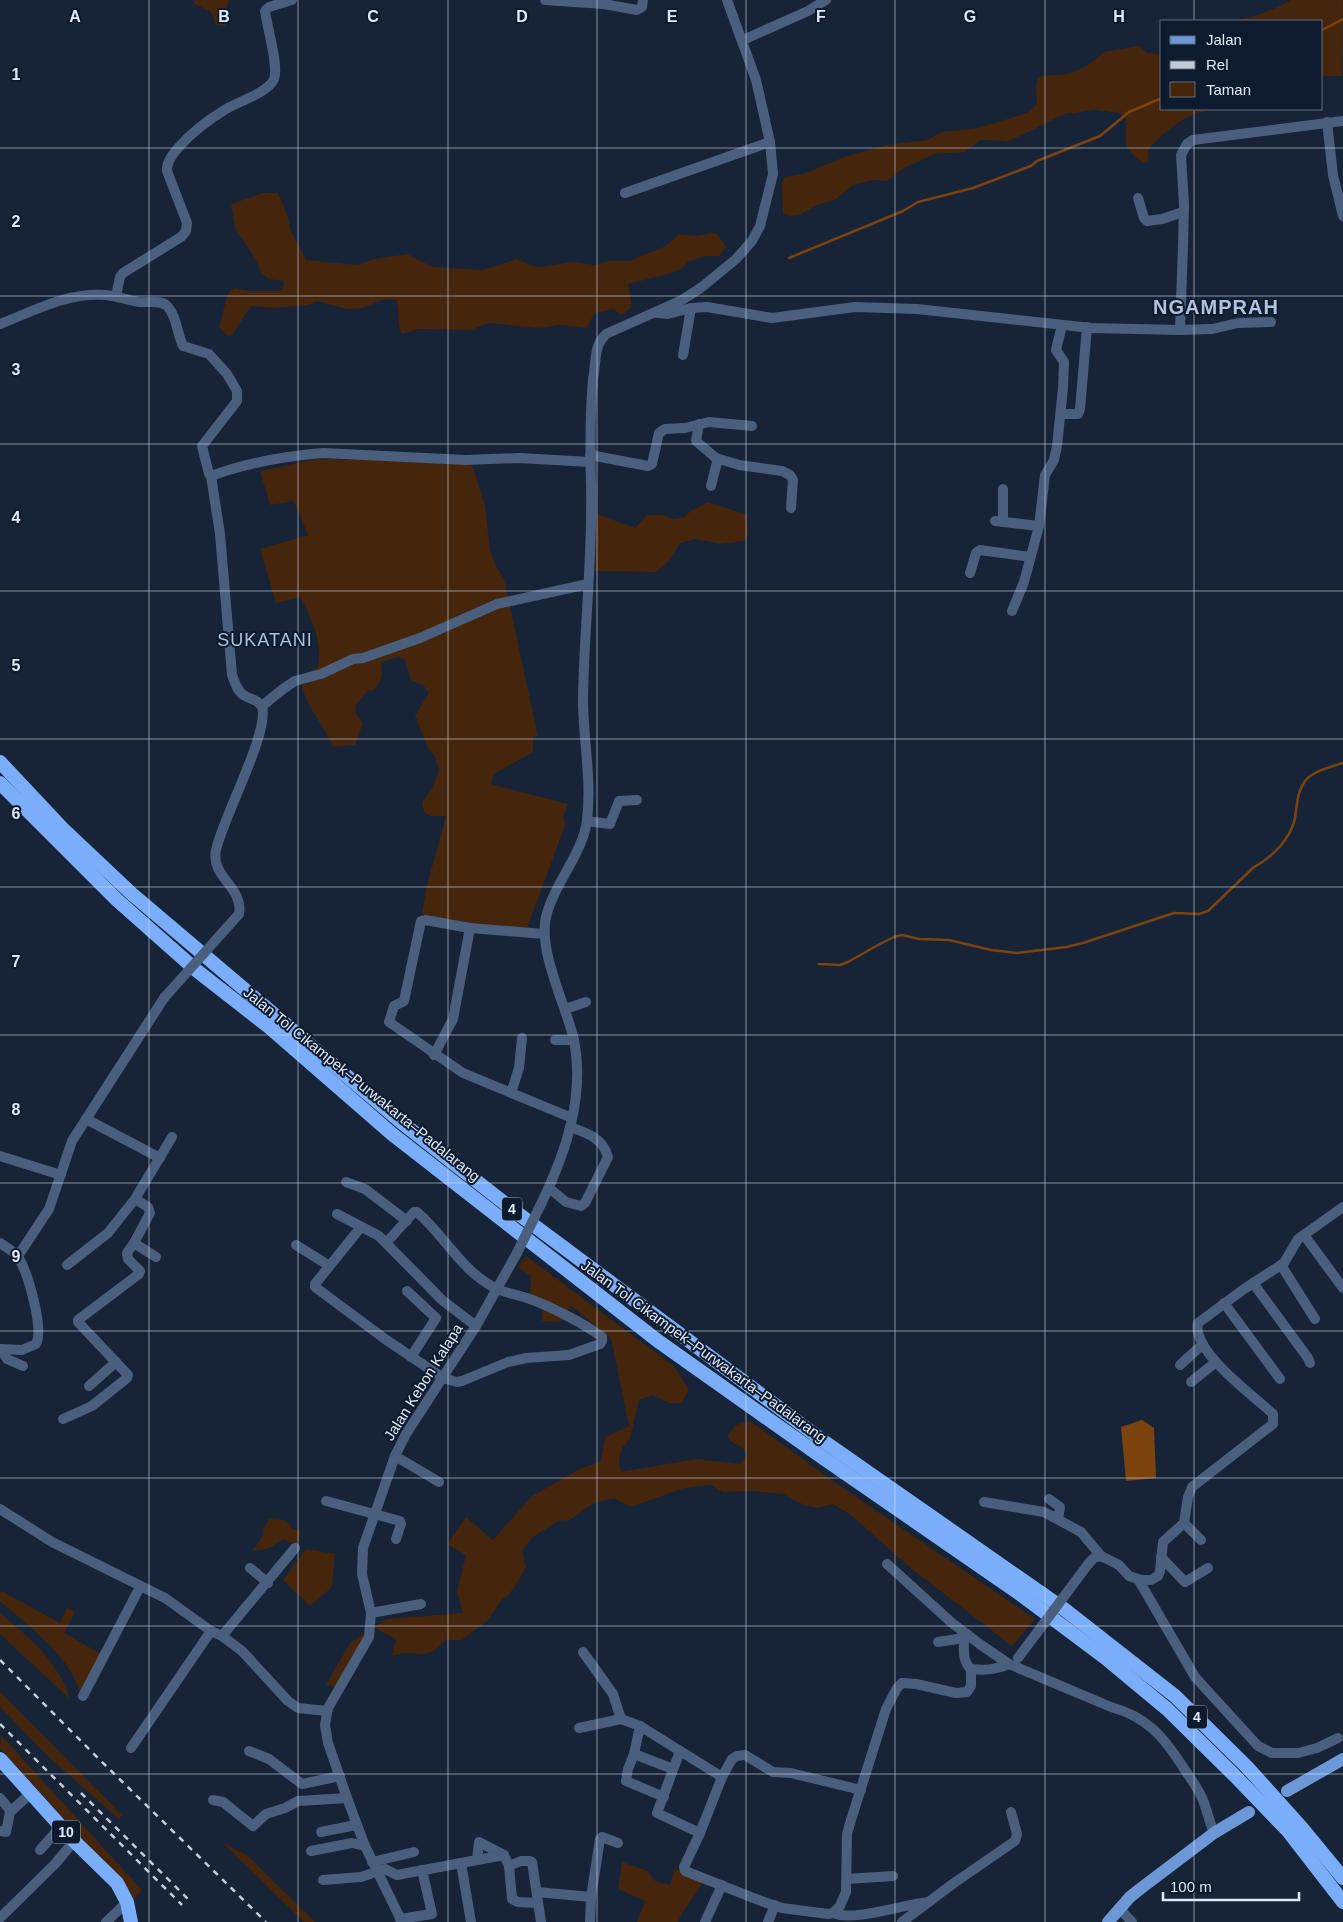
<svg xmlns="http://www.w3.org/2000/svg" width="1343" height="1922" font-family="Arial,sans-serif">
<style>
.green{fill:#45250b}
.water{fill:#7c430f}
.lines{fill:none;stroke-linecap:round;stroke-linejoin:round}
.stream{stroke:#7c430f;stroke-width:2.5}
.minor{stroke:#4a5e7d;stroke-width:10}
.major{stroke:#6d98d7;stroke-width:12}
.highway{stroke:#7aaefa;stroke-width:14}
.rail{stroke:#c3ccdb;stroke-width:2.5;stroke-dasharray:6 6;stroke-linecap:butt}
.minor-bridge{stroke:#4a5e7d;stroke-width:10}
.grid{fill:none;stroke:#e0e9f7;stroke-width:1;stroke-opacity:0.55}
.labels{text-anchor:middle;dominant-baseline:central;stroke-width:4;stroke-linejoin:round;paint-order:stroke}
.shield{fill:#0e1b2e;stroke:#a1abbb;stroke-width:1}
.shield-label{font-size:14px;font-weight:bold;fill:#e0e9f7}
.street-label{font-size:15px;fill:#e0e9f7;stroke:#0e1b2e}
.quarter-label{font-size:18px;letter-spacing:1px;fill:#b0c2dd;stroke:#0e1b2e}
.district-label{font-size:20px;font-weight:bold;letter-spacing:1px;fill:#b0c2dd;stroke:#0e1b2e}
.grid-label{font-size:16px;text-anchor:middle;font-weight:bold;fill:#e0e9f7;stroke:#0e1b2e;stroke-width:4;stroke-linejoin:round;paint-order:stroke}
</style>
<rect width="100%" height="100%" fill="#172438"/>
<g class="green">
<path d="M193,0h36l-4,12 2,11 -3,3 -8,-1 -5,-13 -16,-8z"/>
<path d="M1291,0h52l-1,76h-20v-55h-93c25,-3 40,-9 62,-21z"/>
<path d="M1138,46l10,7 12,1 2,-2v57h49c-7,4 -13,3 -19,6 -16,7 -33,22 -44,35v12l-4,1c-23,-17 -18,-18 -18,-44l-7,-6 -23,-3 -31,4 -58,28 -13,-2h-13l-17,12 -29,2 -31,14 -17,13 -13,-1 -21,5 -17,14 -21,7 -15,9 -9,1 -8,-3 -1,-30 3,-6 18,-3 44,-18 40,-11 40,-5 15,-8 36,-4 49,-15 10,-9 -1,-16 2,-10 3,-2 28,-2 18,-8 17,-14z"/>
<path d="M263,193h15l9,21 4,17 15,29 51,5 18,-6 32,-5 26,13 50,3 34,-11 15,7 9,1 31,-5 23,3 14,-4h20l37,-15 13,-12 17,2 15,-3 6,1 9,13 -7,9h-14l-17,6 -7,7 -13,5 -40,10 4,23 -10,8 -9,-6 -18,4 -9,15 -27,-3 -19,3 -52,-5 -17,7 -53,-1 -16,5c-5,-8 -2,-24 -6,-34l-12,-1 -21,9 -16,1 -30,-8 -9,4 -33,3 -24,-2 -19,29 -4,1 -9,-9 9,-34 6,-5 17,3h26c6,-1 7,-4 7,-10l-15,-2 -7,-5 -7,-16 -20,-30 -4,-24z"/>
<path d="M317,459l72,1 83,4 13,42 5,45 6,15 8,13 34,157 -5,1v15l-39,22 -3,10 77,20 -5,14 3,5 -39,105 -65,-5 -40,-8 4,-26 20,-73h-16l-6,-4 -2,-10 10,-13 7,-18 -4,-14 -7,-9 -13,-32 14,-23 -6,-8 -12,-5 -6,-20 -7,-3 -17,5c2,11 1,19 -7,28l-6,1 -12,13 -1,8 8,11 -8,22 -22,2c-3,-7 -7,-14 -11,-21 -10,-17 -21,-29 -20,-50l9,-4 7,-6c5,-25 -7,-46 -17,-69l-25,6 -16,-54 48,-14 -14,-34 -24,4 -10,-34z"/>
<path d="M708,502l39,13 1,19 -4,7 -23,3 -26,-5 -15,4 -12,19 -12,10 -61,-1 2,-57 38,14 12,-13h16l11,4 10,-2 7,-6z"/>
<path d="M526,1256l149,111 14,23 -8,13h-12l-16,-8 -14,5 -9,38 -8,10 -3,13 2,11 75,-13 44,5 7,-10 -4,-6 -13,-7 -2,-6 8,-10 14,-4 90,65 195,133 -23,27 -104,-80 -57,-51 -18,-11 -15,4 -14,-3 -21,-11 -32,-3 -28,1 -12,-7 -27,3 -53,19 -17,-9 -20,5 -24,17 -12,1 -25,16 -11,13 4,18 -17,27 -7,4 -14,21 -26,20h-17c-20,24 -30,8 -53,16l4,-17 -21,-11 -36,59 -13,-2 24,-42 36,-24 77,-6 -6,-21 9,-37 -19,-11 19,-27 27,23 39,-44 48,-27 21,-8 4,-24 24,-11 -18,-88 -40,-32 -10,16 -19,-1 1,-20 -13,-4 1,-21 -13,-9z"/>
<path d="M269,1519l14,1 8,5v3l10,3 -4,15 -13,-7 -17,10 -15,2 12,-16 -1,-6z"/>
<path d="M306,1549l29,5 -3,33 -22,19 -27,-26z"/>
<path d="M2,1591l58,32 7,-16 8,5 -11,21 37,21 -20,43c-8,-40 -52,-70 -81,-96v-8z"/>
<path d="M0,1613c29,24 58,48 70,86l-70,-65z"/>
<path d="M0,1692l122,123 -3,4 -69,-61 -50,-51z"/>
<path d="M1,1735l141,155 -8,9 -5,-9 -13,-14 -116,-128z"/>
<path d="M222,1842l26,14 67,66h-11z"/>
<path d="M622,1862l26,9 7,10 15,4 5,-16 30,11 -24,35 -3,7h-41l8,-21 -27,-12z"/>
</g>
<path class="water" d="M1142,1420l12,8 2,50 -30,3 -5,-54z"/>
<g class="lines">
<g class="stream">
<path d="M1322,30l21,-11"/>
<path d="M789,258l114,-47 15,-9 55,-14 58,-22 6,-5 63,-25 29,-24 33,-14"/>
<path d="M819,964l21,1 8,-3 30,-17 16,-8 8,-2 17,4 30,1 42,10 26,3 49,-6 17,-4 91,-30 25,1 9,-3 46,-44c17,-9 37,-28 41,-49 2,-13 2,-26 10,-37 8,-10 26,-14 38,-18"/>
</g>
<g class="minor">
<path d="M545,0l59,4 33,6 5,-3 1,-7"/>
<path d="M743,40l65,-29 18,-11"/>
<path d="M1327,122l6,53 10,41"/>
<path d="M625,193l145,-51"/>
<path d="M1138,198l6,20 3,3 15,-2 21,-7"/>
<path d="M116,296l4,-19 3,-4 58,-36 5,-6 1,-8 -20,-52c-1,-9 6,-17 12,-24 13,-15 29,-27 47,-38 12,-7 43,-17 48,-30 5,-13 -7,-52 -9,-68l4,-4 23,-7"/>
<path d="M657,313l11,1 23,-6 16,-1 65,11 83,-11 62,2 174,19 89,2 3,-84 1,-41 -3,-50 6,-11 6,-4 150,-19"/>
<path d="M0,324c34,-13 67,-32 105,-29 12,1 23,5 34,7 9,1 23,-3 29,5 9,10 9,27 15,39l26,8 18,20 10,17v10l-35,45 7,28 2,2 9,58 12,141c3,7 5,17 13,21 7,4 11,3 17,10"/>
<path d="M1180,330l32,-1 26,-6 33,-1"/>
<path d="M683,355l8,-47"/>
<path d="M1061,414h17l2,-5 7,-82"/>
<path d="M699,424l-3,17 20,17 1,4 -6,24"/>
<path d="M590,455l58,11 4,-2 7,-31 6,-4 20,-1 24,-6 43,4"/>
<path d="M716,458l23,7 43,6 8,4 3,5 -2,28"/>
<path d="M211,476c35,-13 75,-20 112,-23l143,7 53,-2 71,4"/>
<path d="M1003,489v33"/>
<path d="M995,521l44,5"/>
<path d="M970,573l6,-20 4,-3 50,7"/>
<path d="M1012,611l12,-29 15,-56 6,-51 9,-15 3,-14 6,-58 1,-26 -8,-12 6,-25"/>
<path d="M587,821l23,3 9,-23 18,-1"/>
<path d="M239,914c5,-27 -29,-37 -23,-64 7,-33 54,-118 46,-144l21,-17 12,-8 26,-7 32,-15 10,-1 57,-20 77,-34 91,-20"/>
<path d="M544,934l-74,-6 -45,-8 -4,1 -17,80 -10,5 -5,16 74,51 109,45"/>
<path d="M565,1009l21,-7"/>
<path d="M555,1040h19"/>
<path d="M434,1055l19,-36 17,-91"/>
<path d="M511,1093l8,-25 3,-30"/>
<path d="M86,1119l74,39"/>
<path d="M0,1156l61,19"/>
<path d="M346,1182l19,7 42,32"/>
<path d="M549,1188l17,14 15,4 4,-3 23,-46c-5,-19 -21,-24 -38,-30"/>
<path d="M542,1202c24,-50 43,-106 32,-162 -8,-35 -38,-92 -27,-127 9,-32 36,-60 40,-93 5,-40 -4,-81 -4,-121 1,-71 10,-143 8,-214 -1,-35 -1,-71 2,-106 2,-11 2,-23 5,-33 2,-5 5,-9 8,-12l76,-34 20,-13 34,-28 16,-18 8,-15 13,-52 -3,-32 -14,-62 -29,-80"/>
<path d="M337,1214l42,22 63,64 34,26"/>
<path d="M361,1227l-46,57v3l70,52 58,39 14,4 5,-1 46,-19 18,-4 43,-3 31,-11 2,-3v-4c-17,-13 -54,-32 -75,-39 -9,-3 -21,-5 -30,-9 -36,-18 -51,-52 -80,-77h-3l-28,31"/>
<path d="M1304,1235l39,53"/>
<path d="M0,1243c6,4 15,9 18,14 10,15 26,72 18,87l-14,6 -22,-1"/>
<path d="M134,1243l22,14"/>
<path d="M296,1245l32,20"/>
<path d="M18,1256l31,-47 23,-68 92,-143"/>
<path d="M67,1265l41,-32 27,-34 37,-62"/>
<path d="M1281,1265l34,54"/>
<path d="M1253,1283l55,75 2,5"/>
<path d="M407,1291l29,27 -25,39"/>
<path d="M1224,1303l56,76"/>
<path d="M1,1349l6,10 16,7"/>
<path d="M1180,1365l23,-21"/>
<path d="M1191,1382l25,-20"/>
<path d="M89,1386l27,-24"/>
<path d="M63,1419l29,-13 35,-28 1,-3 -50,-53v-2l61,-46 1,-3 -12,-12 -1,-6 7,-10 16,-30 -2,-6 -13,-8"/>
<path d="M395,1456l44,26"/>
<path d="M1049,1499l11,8 -2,12"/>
<path d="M326,1501l74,20 1,3 -5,15"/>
<path d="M984,1502l60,10 37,20 20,24"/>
<path d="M0,1509l52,33 113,56 46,33 11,5 20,15 46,50 10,7 29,3"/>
<path d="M1184,1523l17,17"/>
<path d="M1161,1557l24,25 23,-14"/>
<path d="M1089,1563l5,-5 7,-2 18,9 10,11 12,4h10l7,-4 2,-5 3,-29 21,-19 4,-26 4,-10 81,-63v-10c-19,-18 -82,-63 -75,-91l46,-34 40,-26 14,-24 45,-32"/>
<path d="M887,1564l65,59 29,22 28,19 102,43c36,10 52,29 72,60 7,11 15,21 20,33 4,11 7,23 11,33"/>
<path d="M250,1568l18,15"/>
<path d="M1138,1579l57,98 63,69 14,7h26l19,-5 21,-10"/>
<path d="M371,1613l50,-9"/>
<path d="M967,1634l-3,4c0,11 -2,23 7,31 15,2 25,0 38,-5"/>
<path d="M222,1636l73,-88"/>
<path d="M938,1642l26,-4"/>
<path d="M583,1652l30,42 8,25"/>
<path d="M83,1696l57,-109"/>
<path d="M640,1726l-6,28 -6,15 -2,12 38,16"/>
<path d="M579,1728l42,-9 19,7 82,51"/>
<path d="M131,1748l80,-117"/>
<path d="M249,1751l20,8 33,25 38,-8"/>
<path d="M680,1751l-23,62 43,20"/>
<path d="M634,1754l39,15"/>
<path d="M861,1790l-70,-17 -18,-1 -28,-17 -8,1 -5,3 -10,18 -22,56 -16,34 1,4 79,31 18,6 46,6 5,-1c21,9 71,-9 96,-11"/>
<path d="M0,1798l9,11 1,3"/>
<path d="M213,1800l10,2 30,24 13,-12 19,-6 13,-7 49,-3"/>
<path d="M0,1831l6,1 4,-20 22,-20"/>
<path d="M321,1832l35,-7"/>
<path d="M40,1850l21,-24"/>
<path d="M311,1851l41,-8 13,3"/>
<path d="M477,1860l2,-18 25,13 5,11 3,33 6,3 19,1"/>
<path d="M372,1862l42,-10"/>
<path d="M461,1863l10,59"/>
<path d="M509,1866l12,-5h9l2,1 9,60"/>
<path d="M847,1879l46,-3"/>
<path d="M323,1880l38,-3 24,-8 12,6 107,-20"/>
<path d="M537,1892l54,5"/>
<path d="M1119,1908l13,14"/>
<path d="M833,1913l7,-7 6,-14 1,-58 4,-14 35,-111 11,-21 5,-5 14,1 40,9 11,-1 4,-6v-17"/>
<path d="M0,1918l55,-54 19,-23"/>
<path d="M400,1919l32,-5 -10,-44"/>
<path d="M106,1922l21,-20"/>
<path d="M402,1922l-37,-76 -18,-48 -19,-55 -3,-18 3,-17 41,-71 2,-24 -9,-39 1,-26 32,-92 11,-22 70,-108 41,-73"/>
<path d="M590,1922l1,-25 9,-58 2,-2 16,6"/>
<path d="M705,1922l17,-37"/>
<path d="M768,1922l7,-17"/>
<path d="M902,1922l52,-39 61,-42 2,-7 -6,-22"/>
</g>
<g class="major">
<path d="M1287,1791l56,-32"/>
<path d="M1108,1922l22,-25 10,-8 74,-56 35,-21"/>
</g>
<g class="highway">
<path d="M0,762l62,66 70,66 269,228 111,87 314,234 238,166 111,87 72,71 54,60 42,51"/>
<path d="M0,783l117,117 79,70 73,57 123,107 266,207 161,114 201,139 88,66 59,49 67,66 54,56 55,71"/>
<path d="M0,1759l74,82 43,42 10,19 4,20"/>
</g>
<g class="rail">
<path d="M0,1660l100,100 166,162"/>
<path d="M0,1724l182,181"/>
<path d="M81,1793l107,106"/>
</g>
<g class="minor-bridge">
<path d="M164,998l75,-84"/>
<path d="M517,1253l25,-51"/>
<path d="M1018,1658l71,-95"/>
</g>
</g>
<path class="grid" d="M149,0v1922M298,0v1922M448,0v1922M597,0v1922M746,0v1922M895,0v1922M1045,0v1922M1194,0v21M1194,109v1813M0,148h1343M0,296h1343M0,444h1343M0,591h1343M0,739h1343M0,887h1343M0,1035h1343M0,1183h1343M0,1331h1343M0,1478h1343M0,1626h1343M0,1774h1343"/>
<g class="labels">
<g class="shield">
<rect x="502" y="1197.5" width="20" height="23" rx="4"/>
<rect x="1187" y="1705.5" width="20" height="23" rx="4"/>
<rect x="52" y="1820.5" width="28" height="23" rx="4"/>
</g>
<g class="shield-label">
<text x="512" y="1209">4</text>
<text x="1197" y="1717">4</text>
<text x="66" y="1832">10</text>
</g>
<g class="street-label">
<text transform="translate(362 1084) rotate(39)">Jalan Tol Cikampek–Purwakarta–Padalarang</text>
<text transform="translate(704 1351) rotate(36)">Jalan Tol Cikampek–Purwakarta–Padalarang</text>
<text transform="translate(423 1382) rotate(-58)">Jalan Kebon Kalapa</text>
</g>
<g class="quarter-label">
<text x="265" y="640">SUKATANI</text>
</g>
<g class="district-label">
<text x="1216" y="307">NGAMPRAH</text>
</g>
</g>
<g class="grid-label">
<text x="75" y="22">A</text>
<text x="224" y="22">B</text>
<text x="373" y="22">C</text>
<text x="522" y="22">D</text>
<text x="672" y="22">E</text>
<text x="821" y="22">F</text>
<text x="970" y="22">G</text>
<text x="1119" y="22">H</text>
<text x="16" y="80">1</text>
<text x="16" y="227">2</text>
<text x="16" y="375">3</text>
<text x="16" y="523">4</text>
<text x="16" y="671">5</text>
<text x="16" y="819">6</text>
<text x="16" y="967">7</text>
<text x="16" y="1115">8</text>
<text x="16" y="1262">9</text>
</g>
<rect x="1160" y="20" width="162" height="90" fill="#0e1b2e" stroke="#626d7e"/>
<rect x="1170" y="36" width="25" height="8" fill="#6d98d7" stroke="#626d7e"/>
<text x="1206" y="45" font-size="15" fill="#e0e9f7">Jalan</text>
<rect x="1170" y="61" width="25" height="8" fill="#c3ccdb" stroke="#626d7e"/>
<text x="1206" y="70" font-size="15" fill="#e0e9f7">Rel</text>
<rect x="1170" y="82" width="25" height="15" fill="#45250b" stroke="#626d7e"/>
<text x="1206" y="95" font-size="15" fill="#e0e9f7">Taman</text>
<path d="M1163 1892v8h136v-8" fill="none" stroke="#e0e9f7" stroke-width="2.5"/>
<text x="1170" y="1892" font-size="15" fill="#e0e9f7" stroke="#0e1b2e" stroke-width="4" paint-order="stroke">100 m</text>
</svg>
